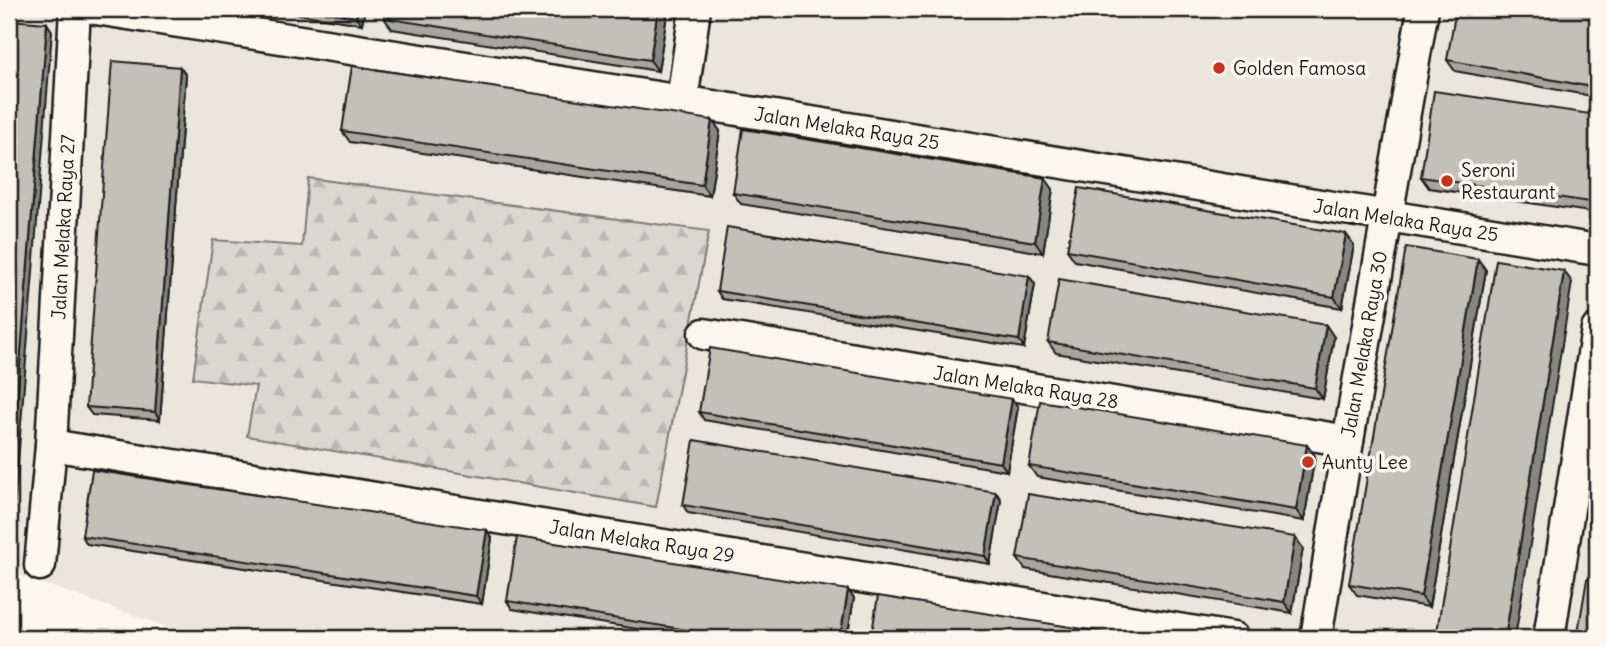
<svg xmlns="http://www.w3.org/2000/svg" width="1606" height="647" font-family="Delius,sans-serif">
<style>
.built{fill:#eae6dc}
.forest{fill:url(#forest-firs);stroke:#7b7a75;stroke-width:2}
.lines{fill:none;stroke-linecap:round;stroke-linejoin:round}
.street-casing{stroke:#1c1c1c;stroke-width:35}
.street{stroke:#fbf7ec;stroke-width:30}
.wall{fill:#a8a59e;stroke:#1c1c1c;stroke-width:2}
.shaded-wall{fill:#888681;stroke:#1c1c1c;stroke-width:2}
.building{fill:#c3c0b8;stroke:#1c1c1c;stroke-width:2}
.poi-dot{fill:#c8321e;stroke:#fbf7ec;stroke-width:2.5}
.labels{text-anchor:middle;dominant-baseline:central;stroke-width:7;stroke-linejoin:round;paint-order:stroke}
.poi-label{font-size:19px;fill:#1c1c1c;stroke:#fbf7ec;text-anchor:start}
.street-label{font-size:19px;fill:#1c1c1c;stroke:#fbf7ec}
</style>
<defs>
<pattern id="forest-firs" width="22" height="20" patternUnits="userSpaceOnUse" patternTransform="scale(1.75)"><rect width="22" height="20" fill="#dad7ce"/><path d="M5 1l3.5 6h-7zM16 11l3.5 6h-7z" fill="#bab8b0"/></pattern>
</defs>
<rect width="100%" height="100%" fill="#fbf7ec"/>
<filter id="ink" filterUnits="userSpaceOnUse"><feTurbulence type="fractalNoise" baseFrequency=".0143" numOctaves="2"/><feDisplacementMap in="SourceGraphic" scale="14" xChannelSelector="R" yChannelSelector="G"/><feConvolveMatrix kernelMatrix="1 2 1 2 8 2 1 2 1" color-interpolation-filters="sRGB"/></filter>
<g filter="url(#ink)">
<path class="built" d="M9,9h1588v629h-1398l-190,-66z"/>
<path class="forest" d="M308,178l401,53 -53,276 -409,-71 9,-50 -63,-8 20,-138 89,6z"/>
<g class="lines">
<defs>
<g id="street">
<path d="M96,9l586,92 915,149"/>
<path d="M682,101l13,-92"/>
<path d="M704,334l644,107"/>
<path d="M51,445l1182,193"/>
<path d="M40,565l11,-120 24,-436"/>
<path d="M1316,638l32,-197 75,-432"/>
<path d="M1549,638l48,-309"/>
</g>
</defs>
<use href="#street" class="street-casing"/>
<use href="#street" class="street"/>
</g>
<g class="wall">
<path d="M265,9h100l-3,15z"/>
<path d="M386,9h282l-10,62 -266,-42 -8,-11z"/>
<path d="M1597,9v88l-142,-26 -8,-11z"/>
<path d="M186,75l-26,345 -68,-5 -6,-8z"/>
<path d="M1597,115v98l-168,-25 -8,-11z"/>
<path d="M712,120l8,11 -10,65 -360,-54 -8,-11z"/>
<path d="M1053,189l-10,64 -302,-49 -8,-11z"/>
<path d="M1346,234l8,11 -12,63 -267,-47 -8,-11z"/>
<path d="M1486,270l-57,337 -72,-12 -8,-11z"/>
<path d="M1029,276l6,8 -11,64 -302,-49 -5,-8z"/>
<path d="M1334,337l-11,62 -267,-46 -8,-11z"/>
<path d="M1018,407l-11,64 -303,-51 -5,-8z"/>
<path d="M1315,456l-11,65 -267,-44 -8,-11z"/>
<path d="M996,492l5,8 -11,64 -302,-51 -5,-8z"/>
<path d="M1597,515v45l-6,-8z"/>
<path d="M487,530l5,8 -10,66 -395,-60 -5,-8z"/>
<path d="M1303,548l-11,65 -267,-44 -8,-11z"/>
<path d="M848,590l6,8 -7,40h-153l-182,-29 -5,-8z"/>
</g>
<g class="shaded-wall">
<path d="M358,9h7l-3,15 -6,-7z"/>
<path d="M658,9h10l-10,62 -8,-11z"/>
<path d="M47,23l5,8 -39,494 -4,-6v-16z"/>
<path d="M180,67l6,8 -26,345 -5,-8z"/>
<path d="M712,120l8,11 -10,65 -8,-11z"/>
<path d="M1045,178l8,11 -10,64 -8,-11z"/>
<path d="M1346,234l8,11 -12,63 -8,-11z"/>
<path d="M1478,259l8,11 -57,337 -8,-11z"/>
<path d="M1564,271l8,11 -57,356h-10z"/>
<path d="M1029,276l6,8 -11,64 -5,-8z"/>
<path d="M1326,325l8,12 -11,62 -8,-11z"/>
<path d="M1012,399l6,8 -11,64 -6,-8z"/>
<path d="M1307,445l8,11 -11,65 -8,-11z"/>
<path d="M996,492l5,8 -11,64 -5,-8z"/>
<path d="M487,530l5,8 -10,66 -6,-8z"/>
<path d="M1295,537l8,11 -11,65 -8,-11z"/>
<path d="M848,590l6,8 -7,40h-7z"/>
</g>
<g class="building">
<path d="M308,9h50l-2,8z"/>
<path d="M386,9h272l-8,51 -266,-42z"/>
<path d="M1456,9h141v79l-150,-28z"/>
<path d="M9,20l38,3 -38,480z"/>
<path d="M112,61l68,6 -25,345 -69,-5z"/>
<path d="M352,66l360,54 -10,65 -360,-54z"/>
<path d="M1434,91l163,24v88l-176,-26z"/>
<path d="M743,129l302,49 -10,64 -302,-49z"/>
<path d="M1079,188l267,46 -12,63 -267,-47z"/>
<path d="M727,227l302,49 -10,64 -302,-49z"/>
<path d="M1406,247l72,12 -57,337 -72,-12z"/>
<path d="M1496,260l68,11 -59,367h-69z"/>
<path d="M1059,279l267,46 -11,63 -267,-46z"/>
<path d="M710,348l302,51 -11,64 -302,-51z"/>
<path d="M1040,401l267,44 -11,65 -267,-44z"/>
<path d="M694,440l302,52 -11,64 -302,-51z"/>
<path d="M92,470l395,60 -11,66 -394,-60z"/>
<path d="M1028,494l267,43 -11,65 -267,-44z"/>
<path d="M1597,515v38l-6,-1z"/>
<path d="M517,537l331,53 -8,48h-103l-230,-37z"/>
<path d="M1587,579l10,1v58h-20z"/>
<path d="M878,596l261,42h-268z"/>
</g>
</g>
<g class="poi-dot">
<circle cx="1219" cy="68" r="7"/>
<circle cx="1447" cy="181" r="7"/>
<circle cx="1308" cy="462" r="7"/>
</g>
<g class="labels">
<g class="poi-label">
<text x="1233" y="68">Golden Famosa</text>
<text x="1461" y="170">Seroni<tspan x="1461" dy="22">Restaurant</tspan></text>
<text x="1322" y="462">Aunty Lee</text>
</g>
<g class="street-label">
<text transform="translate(847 128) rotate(9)">Jalan Melaka Raya 25</text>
<text transform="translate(1406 220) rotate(9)">Jalan Melaka Raya 25</text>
<text transform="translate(63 227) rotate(-87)">Jalan Melaka Raya 27</text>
<text transform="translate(1364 344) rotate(-80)">Jalan Melaka Raya 30</text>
<text transform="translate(1026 387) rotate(9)">Jalan Melaka Raya 28</text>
<text transform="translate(642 541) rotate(9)">Jalan Melaka Raya 29</text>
</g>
</g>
<rect width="1606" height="647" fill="none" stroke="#fbf7ec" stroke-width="35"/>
<rect x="18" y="18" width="1571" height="612" fill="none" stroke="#1c1c1c" stroke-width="2.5" filter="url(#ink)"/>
</svg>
